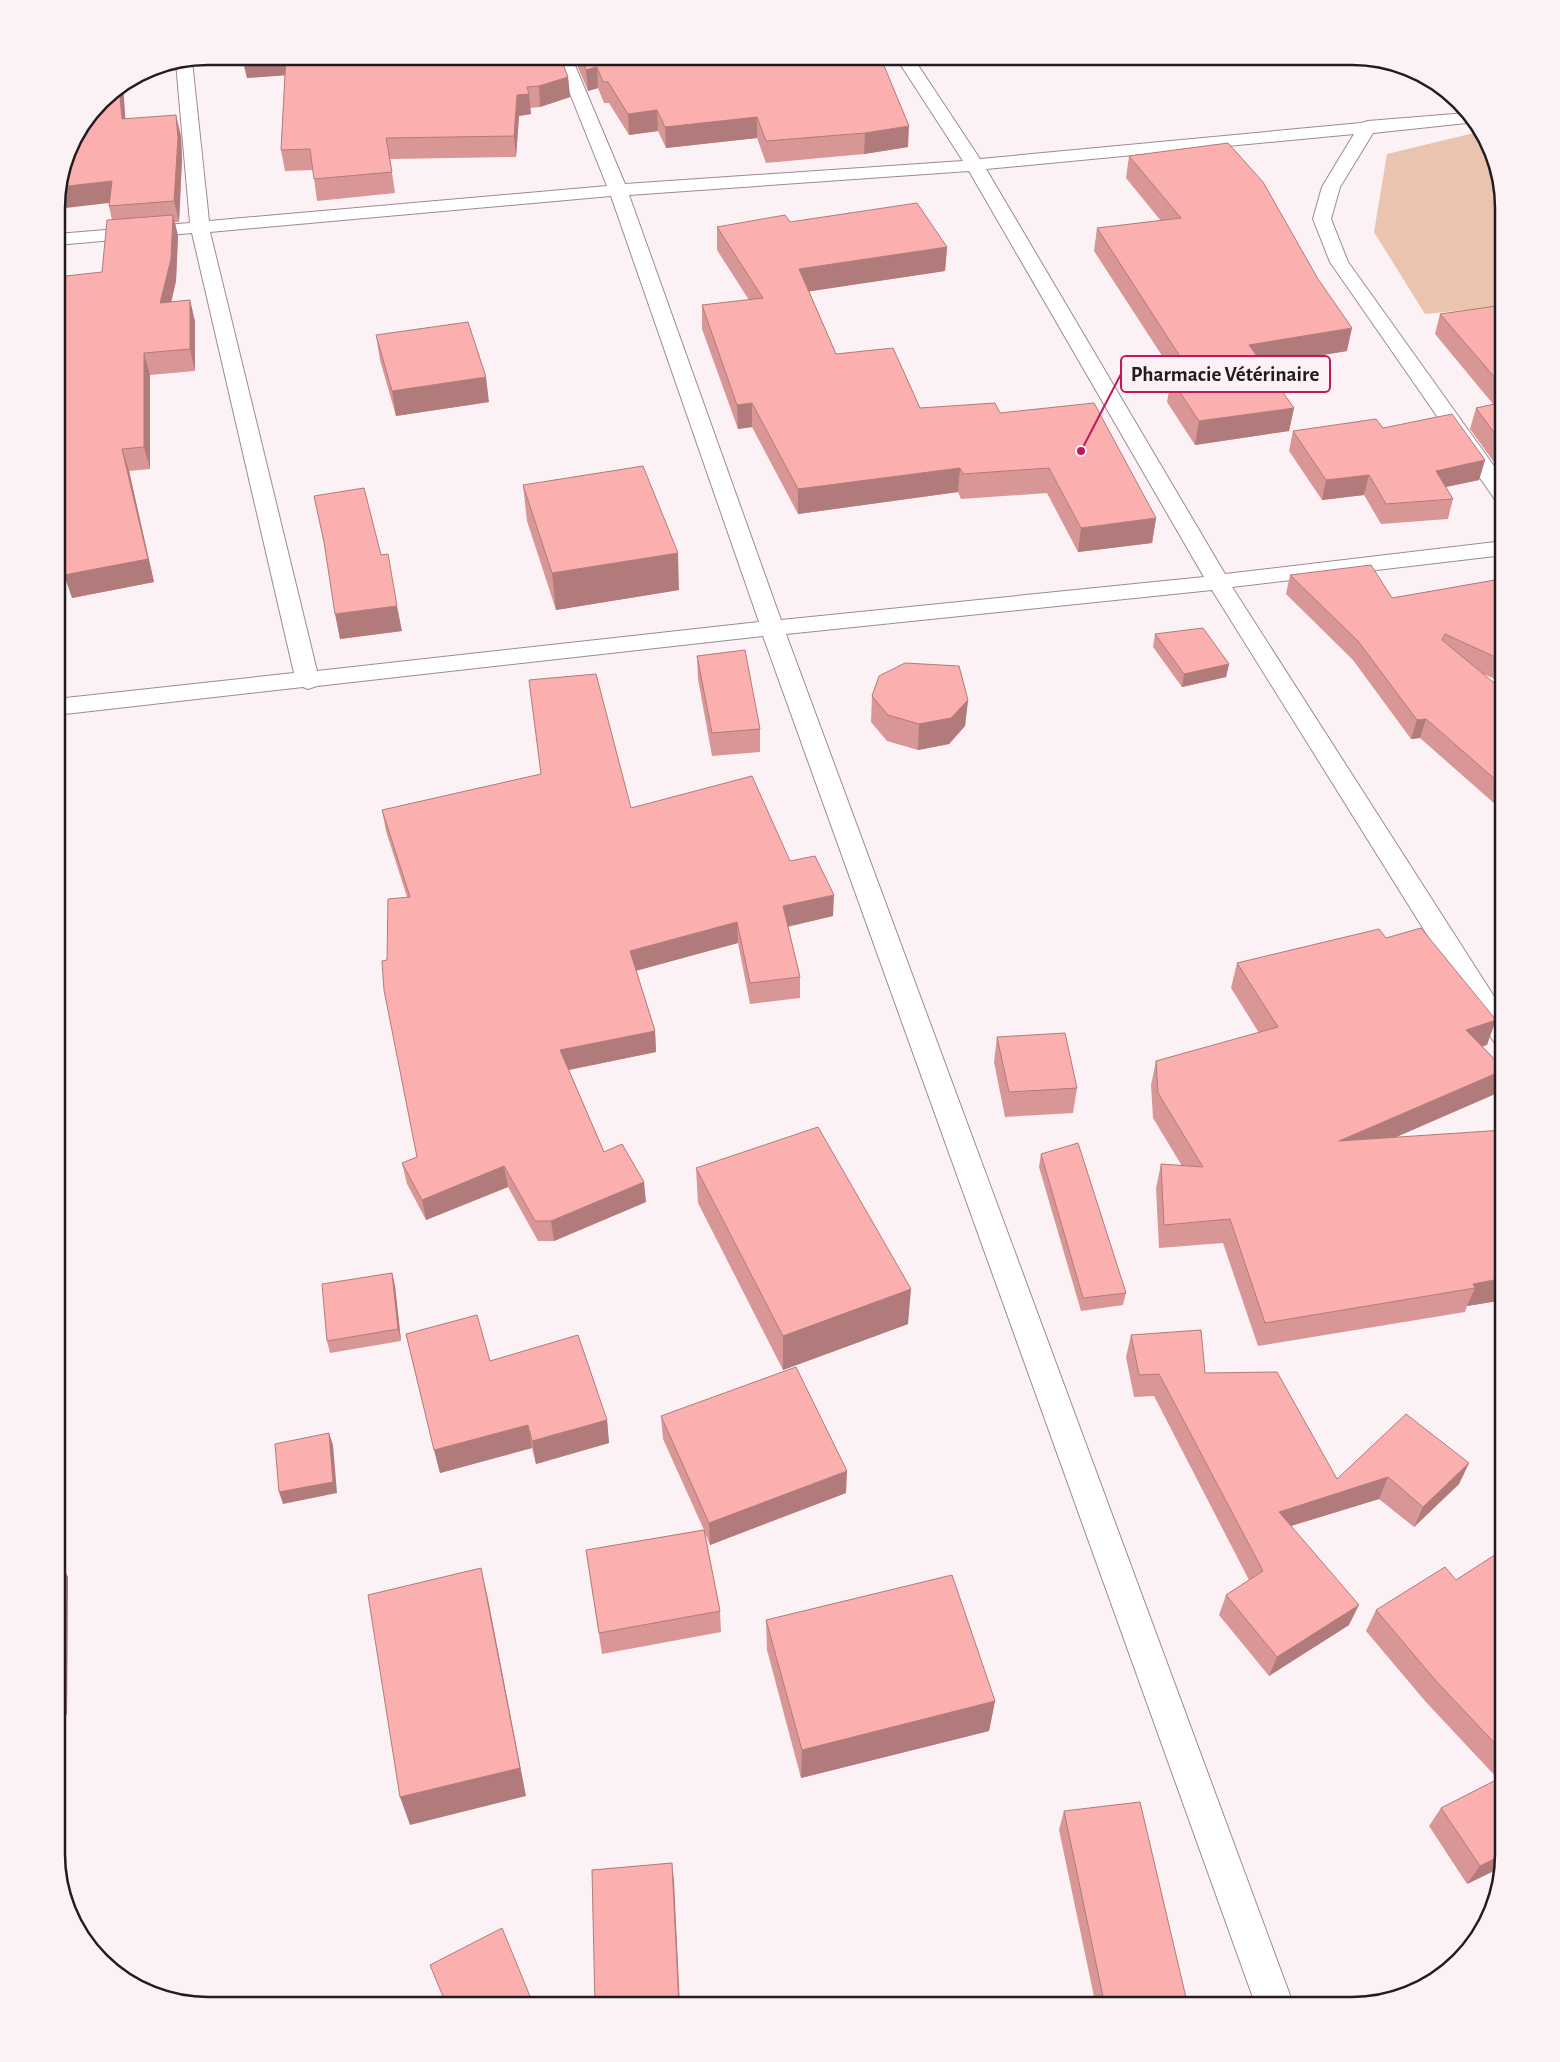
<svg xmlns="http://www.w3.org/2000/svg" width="1560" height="2062" font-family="'Alegreya Sans',sans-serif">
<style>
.green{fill:#eac4ae}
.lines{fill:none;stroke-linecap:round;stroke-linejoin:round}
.minor-casing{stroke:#9f8993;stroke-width:2}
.minor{fill:#fff;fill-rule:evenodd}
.wall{fill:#d89796}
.shaded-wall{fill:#b07b7a}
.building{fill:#fbb0af;stroke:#b07b7a}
.rim{fill:none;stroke:#231b1e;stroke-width:2.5}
.leader{fill:none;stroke:#c2185b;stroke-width:2}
.callout-dot{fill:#c2185b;stroke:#fcf2f6;stroke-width:2}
.callout{fill:#fcf2f6;stroke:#c2185b;stroke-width:2}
.callout-label{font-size:21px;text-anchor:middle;font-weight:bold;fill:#231b1e}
</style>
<rect width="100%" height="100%" fill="#fcf2f6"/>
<path class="green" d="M1482,131l17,37 5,40v98l-79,8 -51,-82 13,-78z"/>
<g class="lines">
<defs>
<path id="minor" d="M555,56h16l54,128 338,-23 -68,-105h17l68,103 381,-36 7,-2 99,-8 9,9 -103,11 -33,54 -9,32 17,43 156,218v22l-8,-1 -166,-239 -17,-43 9,-32 32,-53 -368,35 239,405 279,-33v14l-272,32 272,425v33l-10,-3 -282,-452 -426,44 508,1372h-38l-493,-1370 -446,50 -9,3 -5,-2 -247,28v-16l238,-26 -102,-440 -135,12v-11l133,-11 -14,-160 16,-2 17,160 398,-35zM969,171l235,406 -423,43 -152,-425zM611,196l148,426 -442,49 -107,-439z"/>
</defs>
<use href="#minor" class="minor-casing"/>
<use href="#minor" class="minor"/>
</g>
<g class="wall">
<path d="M241,56h319l8,21 2,20 -30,10 -10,1 1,6 -12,2 -3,41 -126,2 5,34 -78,8 -4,-31 -28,1 -4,-21 4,-75 -38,3z"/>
<path d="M573,56h167l168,91 -44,7 -98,9 -9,-25 -91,10 -8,-17 -29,4 -20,-32h-5l-6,-15 -10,3z"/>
<path d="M125,119l56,17 1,23 -3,63h-4l3,14 -2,45 -5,21 19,-2 5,22v49l-45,4v94l-21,2 25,111 -82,16 30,-326 10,-52 -3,-14z"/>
<path d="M1129,156l218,195 -84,14 31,43 -5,23 -94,14 -28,-43 3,-17 -3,-3 3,-14 -76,-117 3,-23 64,-7 -35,-43z"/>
<path d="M790,222l157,25 -2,24 -136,20 27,63 84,54 80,5 156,105 -4,25 -74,9 -31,-59 -86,6 -3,-7 -160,22 -46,-87 -14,2 -36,-100v-24l47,-5 -32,-50v-23z"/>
<path d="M1504,305v167h-3l-31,-43 6,-21 17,-4 -58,-70 5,-20z"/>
<path d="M376,335l113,67 -93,14 -16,-56z"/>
<path d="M1383,428l102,32 -6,20 -33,7 7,12 -5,20 -67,5 -17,-29 -42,5 -33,-49 4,-20z"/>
<path d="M523,485l156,105 -123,20 -29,-89z"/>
<path d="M314,496l88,135 -62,8 -14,-87z"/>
<path d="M1290,575l102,23 103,-18 9,-5v108l-23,-10 23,19v120l-84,-74 -9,1 -58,-79 -67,-66z"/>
<path d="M1155,634l74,30 -3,13 -44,10 -29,-40z"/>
<path d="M697,656l63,73v23l-48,4 -14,-77z"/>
<path d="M872,696l96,4 -3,26 -16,18 -31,6 -31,-9 -16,-19z"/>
<path d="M631,808l159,53 43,55 -45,10 12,51v21l-50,6 -12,-61 -102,27 19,61 1,21 -87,18 35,82 42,50 -92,39h-16l-30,-54 -82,33 -19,-36 -5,-21 15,-6 -30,-197 20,-63 -21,-66 -4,-21z"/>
<path d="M1386,938l101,107 -5,1 22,23v3l-9,22 -99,43 108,163 -37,6 -2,6 -207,34 -35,-103 -64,5 -3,-60 5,-24 21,2 -29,-48 -2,-33 5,-24 103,-28 -28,-45 6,-25z"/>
<path d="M997,1037l80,51 -4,25 -68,4 -11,-55z"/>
<path d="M1041,1154l85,139 -3,12 -42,6 -42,-144z"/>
<path d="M696,1168l212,156 -125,46 -85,-167z"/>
<path d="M392,1273l3,13 6,55 -71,12 -3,-12z"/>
<path d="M406,1334l84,27 117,59 2,23 -73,21 -4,-16 -92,25z"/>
<path d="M1131,1335l74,38 132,106 132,-16 -10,21 -45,43 -35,-28 -88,27 58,99 -80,51 -50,-61 7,-20 23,-15 -95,-184 -20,1 -8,-40z"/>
<path d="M661,1416l185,77 -136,52 -5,-12 15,78 1,21 -119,22 -16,-104 118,-20 -41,-91z"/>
<path d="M1504,1549v305l-4,14 -33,16 -38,-58 12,-18 57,-29 -73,-78 -59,-70 10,-21 80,-30z"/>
<path d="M56,1555l12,22 -1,138 -11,2z"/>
<path d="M766,1620l229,81 -6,30 -188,47 -34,-128z"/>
<path d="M1064,1811l124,195h-92l-37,-176z"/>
</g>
<g class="shaded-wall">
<path d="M261,56h25l3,19 -42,3 -4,-20z"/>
<path d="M597,67l1,21 -10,3 -2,-21z"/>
<path d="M568,77l2,20 -30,10 -1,-21z"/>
<path d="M123,85l4,55 -5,-21 -3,-32z"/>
<path d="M529,94l2,20 -12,2 -3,41 -2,-21 3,-41z"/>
<path d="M657,110l1,21 -29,4 -1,-21z"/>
<path d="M176,115l5,21 1,23 -3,63 -5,-21z"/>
<path d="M757,117v21l-91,10 -1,-21z"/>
<path d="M909,126l-1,21 -44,7 1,-21z"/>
<path d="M112,181l5,21 -60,7v-11l2,-11z"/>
<path d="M173,215l5,21 -2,45 -10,44 -6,-22z"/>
<path d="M947,247l-2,24 -146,22v-24z"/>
<path d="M190,300l5,22v49l-5,-22z"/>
<path d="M1352,328l-5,23 -102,17 4,-23z"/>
<path d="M144,353l6,22v94l-6,-22z"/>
<path d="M486,377l3,25 -93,14 -4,-25z"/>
<path d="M752,403v24l-14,2 -1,-24z"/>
<path d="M1294,408l-5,23 -94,14 4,-24z"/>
<path d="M122,449l7,22 25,111 -82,16 -8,-23z"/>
<path d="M1485,460l-6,20 -48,10 5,-19z"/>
<path d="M1504,462v10h-3z"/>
<path d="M960,468l-2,24 -160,22v-25z"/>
<path d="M1369,475l-5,20 -42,5 4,-20z"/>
<path d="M1156,518l-4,25 -74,9 3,-24z"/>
<path d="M678,553l1,37 -123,20 -4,-37z"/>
<path d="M397,606l5,25 -62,8 -5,-25z"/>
<path d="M1229,664l-3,13 -44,10 2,-13z"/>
<path d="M968,700l-3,26 -16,18 -31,6 1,-26z"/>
<path d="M1426,719l-6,19 -9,1 6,-19z"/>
<path d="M834,895l-1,21 -50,12v-22z"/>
<path d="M737,922l1,21 -106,29 -2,-21z"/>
<path d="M1496,1020l-9,25 -30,10 9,-25z"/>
<path d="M655,1031l1,21 -93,19 -3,-21z"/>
<path d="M1504,1070l-9,24 -163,71 7,-24z"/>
<path d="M504,1166l4,21 -82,33 -4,-20z"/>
<path d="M644,1182l2,20 -92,39 -3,-20z"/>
<path d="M392,1273l3,13 6,55 -3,-12z"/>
<path d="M1504,1278v22l-37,6 8,-18 -2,-4z"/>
<path d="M911,1289l-3,35 -125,46v-34z"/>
<path d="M607,1420l2,23 -73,21 -4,-23z"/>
<path d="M528,1425l4,23 -92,25 -6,-23z"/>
<path d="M329,1433l4,12 4,48 -54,11 -4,-12z"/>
<path d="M1469,1463l-10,21 -45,43 9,-20z"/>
<path d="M847,1471l-1,22 -136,52 -1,-22z"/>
<path d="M1388,1477l-9,22 -108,33 8,-20z"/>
<path d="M56,1555l12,22 -1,138 -11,-17z"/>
<path d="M481,1568l7,31 38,197 -116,29 -10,-28z"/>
<path d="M1359,1605l-10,20 -80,51 8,-19z"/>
<path d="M995,1701l-6,30 -188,47 1,-28z"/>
<path d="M1504,1854l-4,14 -33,16 13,-18z"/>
<path d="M672,1863l2,18 6,125h-1z"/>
</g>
<g class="building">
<path d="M243,56h18l-18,2z"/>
<path d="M286,56h274l8,21 -29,9 -12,1 2,7 -12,1 -3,41 -128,2 6,34 -78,7 -4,-30 -29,1z"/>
<path d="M580,56h300l29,70 -44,7 -99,8 -9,-24 -92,10 -8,-17 -29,4 -20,-32h-5l-6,-15 -11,3z"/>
<path d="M119,87l3,32 54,-4 2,23 -4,63 -65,5 3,-25 -53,6 13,-46 36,-47z"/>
<path d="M1228,143l35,39 55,97 34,49 -103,17 45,63 -95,13 -28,-42 12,-2 -12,-18 10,-1 -84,-130 84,-10 -52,-62z"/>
<path d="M917,203l30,44 -148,22 37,85 57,-6 27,60 75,-5 5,10 94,-10 62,115 -75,10 -32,-60 -86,6 -3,-6 -162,21 -46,-86 -15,2 -35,-100 61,-7 -46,-71 68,-12 5,7z"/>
<path d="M173,215l-2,44 -11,44 30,-3v49l-46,4v94l-22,2 26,110 -84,16 -7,-43v-255l45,-5 5,-52z"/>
<path d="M1504,305v83l-64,-74z"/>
<path d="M468,322l18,55 -94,14 -16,-56z"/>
<path d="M1504,402v44l-28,-38z"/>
<path d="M1452,414l33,46 -49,11 17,28 -67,5 -17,-29 -43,5 -33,-49 83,-12 7,9z"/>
<path d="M643,466l35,87 -126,20 -29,-88z"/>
<path d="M364,488l17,67 7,-1 9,52 -62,8 -11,-72 -10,-46z"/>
<path d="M1371,565l21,33 103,-18 9,-5v86l-59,-27 -3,6 62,51v96l-78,-68 -9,1 -59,-79 -68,-66z"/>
<path d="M1203,628l26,36 -45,10 -29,-40z"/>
<path d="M745,650l15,79 -48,4 -15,-77z"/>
<path d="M905,663l54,3 9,34 -17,18 -32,6 -31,-9 -16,-19 7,-20z"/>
<path d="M596,674l35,134 121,-32 38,85 25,-5 19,39 -51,11 17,71 -50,6 -13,-61 -107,29 25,80 -95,19 44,102 18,-8 22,38 -93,39h-16l-31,-55 -82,34 -20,-37 15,-6 -33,-167 -2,-29 5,-1 1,-61 22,-2 -28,-87 159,-36 -12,-94z"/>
<path d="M1421,928l75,92 -30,10 38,39v1l-165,71 165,-11v148l-31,6 2,4 -210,35 -35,-104 -66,6 -3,-61 42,3 -45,-74 -2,-32 122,-34 -41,-64 142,-34 7,9z"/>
<path d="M1065,1033l12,55 -68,4 -12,-55z"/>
<path d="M818,1127l93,162 -128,47 -87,-168z"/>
<path d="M1078,1143l48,150 -43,5 -42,-144z"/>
<path d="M392,1273l6,56 -71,12 -5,-57z"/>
<path d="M477,1315l13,46 88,-26 29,85 -75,21 -4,-16 -94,25 -28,-116z"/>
<path d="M1201,1330l4,43 72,-1 60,107 69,-65 63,49 -46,44 -35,-30 -109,35 80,93 -82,52 -51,-62 37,-24 -104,-197 -20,1 -8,-40z"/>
<path d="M796,1367l51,104 -138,52 -48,-107z"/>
<path d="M329,1433l4,49 -54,10 -4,-48z"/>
<path d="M704,1530l16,81 -121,22 -13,-83z"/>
<path d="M1504,1549v204l-68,-72 -60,-71 69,-43 11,13z"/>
<path d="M481,1568l39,200 -120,29 -32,-202z"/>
<path d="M952,1575l43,126 -193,49 -36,-130z"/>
<path d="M1504,1776v78l-24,12 -39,-58z"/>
<path d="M1140,1802l48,204h-83l-41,-195z"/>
<path d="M672,1863l7,143h-84l-3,-136z"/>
<path d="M502,1928l32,78h-87l-17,-41z"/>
</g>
<path d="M0 0H1560V2062H0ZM208 65H1352A143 143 0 0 1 1495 208V1854A143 143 0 0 1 1352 1997H208A143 143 0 0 1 65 1854V208A143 143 0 0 1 208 65Z" fill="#fcf2f6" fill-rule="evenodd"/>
<path class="rim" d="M208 65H1352A143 143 0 0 1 1495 208V1854A143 143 0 0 1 1352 1997H208A143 143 0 0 1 65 1854V208A143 143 0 0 1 208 65Z"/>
<path class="leader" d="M1081 451L1121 374"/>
<circle class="callout-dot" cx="1081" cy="451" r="5"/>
<rect class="callout" x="1121" y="356" width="209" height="36" rx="5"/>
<g class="callout-label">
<text x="1225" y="381">Pharmacie Vétérinaire</text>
</g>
</svg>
